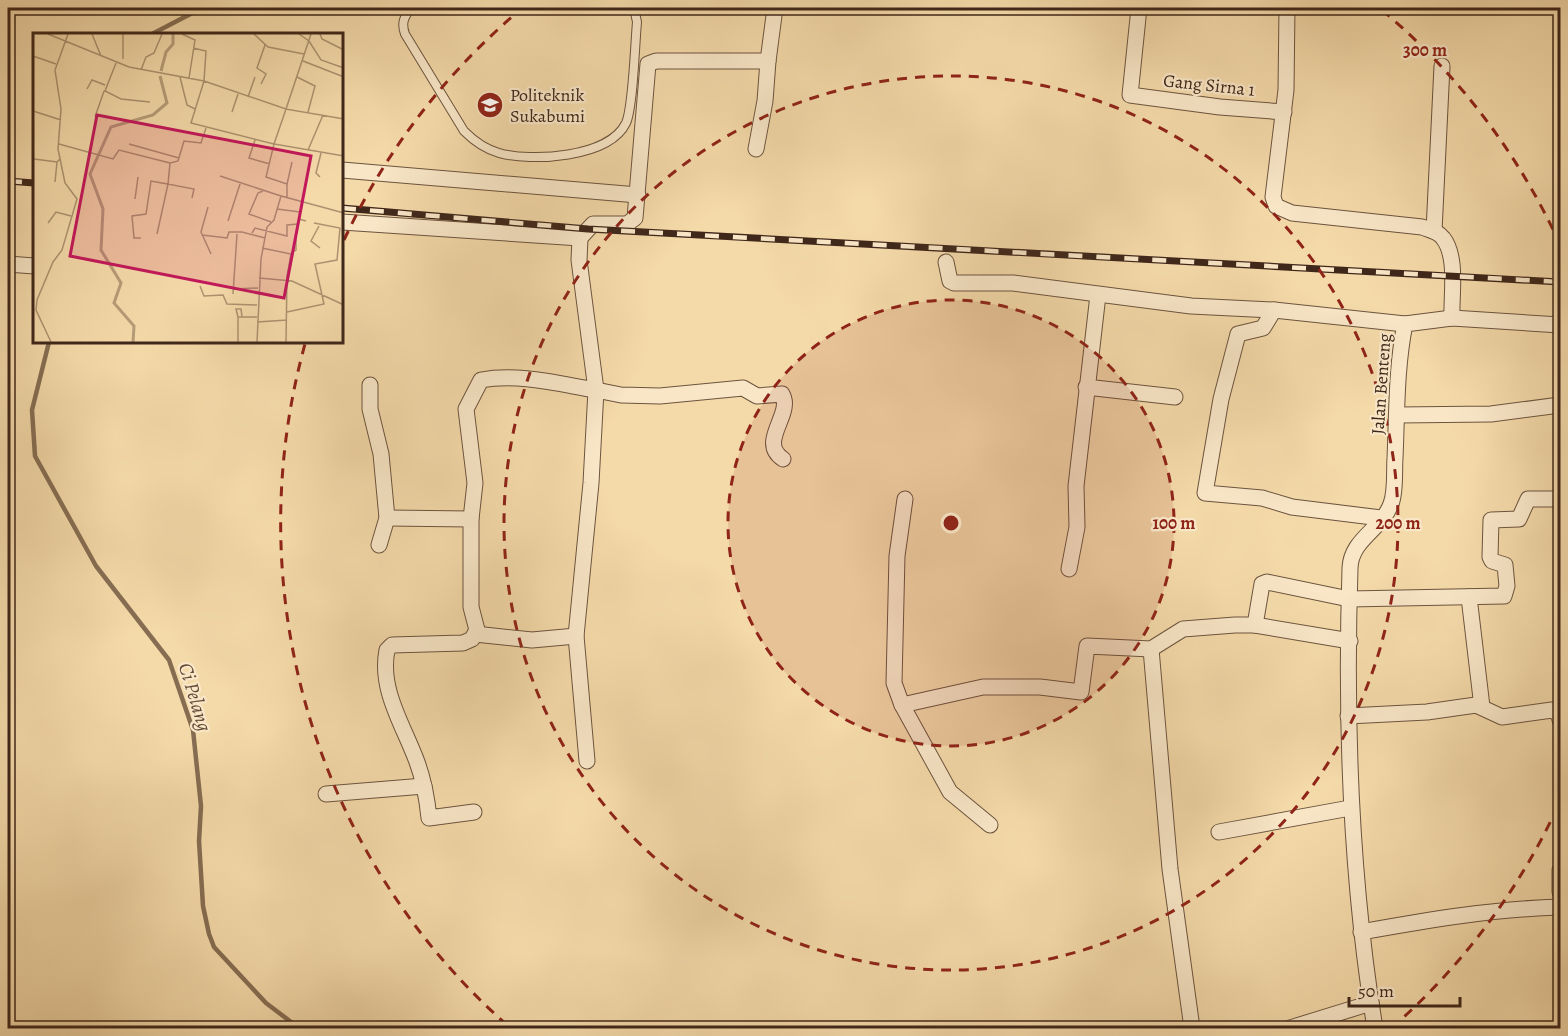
<svg xmlns="http://www.w3.org/2000/svg" width="1568" height="1036" font-family="Alegreya,serif">
<style>
.lines{fill:none;stroke-linecap:round;stroke-linejoin:round}
.stream{stroke:#866d52;stroke-width:4.5}
.service-casing{stroke:#6c543e;stroke-width:10}
.minor-casing{stroke:#6c543e;stroke-width:17}
.service{stroke:#f8e6c7;stroke-width:8}
.minor{stroke:#f8e6c7;stroke-width:15}
.rail-casing{stroke:#3f271a;stroke-width:7}
.rail{stroke:#f8e6c7;stroke-width:4.5;stroke-dasharray:14;stroke-linecap:butt}
.ring{fill:none;stroke:#8f2418;stroke-width:3;stroke-dasharray:10 8}
.labels{text-anchor:middle;dominant-baseline:central;stroke-width:4.5;stroke-linejoin:round;paint-order:stroke}
.street-label{font-size:18px;fill:#3f271a;stroke:#f8e6c7}
.poi-label{font-size:18px;fill:#3f271a;stroke:#f8e6c7;text-anchor:start}
.water-label{font-size:20px;font-style:italic;fill:#634a36;stroke:#f8e6c7}
.inset-river{fill:none;stroke:#b69c78;stroke-width:3}
.inset-road{fill:none;stroke:#ac9270;stroke-width:1.5}
.view{fill:#c2185b;fill-opacity:0.15;stroke:#c2185b;stroke-width:3}
.inset-edge{fill:none;stroke:#3f271a;stroke-width:3}
.centre{fill:#8f2418;stroke:#f8e6c7;stroke-width:3}
.ring-label{font-size:18px;text-anchor:middle;font-weight:bold;fill:#8f2418;stroke:#f8e6c7;stroke-width:4.5;stroke-linejoin:round;paint-order:stroke}
</style>
<rect width="100%" height="100%" fill="#f4d9a9"/>
<filter id="stains"><feTurbulence type="fractalNoise" baseFrequency=".00333" numOctaves="4"/><feColorMatrix values="0 0 0 0 .2 0 0 0 0 .09 0 0 0 0 .02 0 0 0 .5 -.17"/></filter>
<radialGradient id="worn" r=".72"><stop offset=".6" stop-color="#630" stop-opacity="0"/><stop offset="1" stop-color="#630" stop-opacity=".3"/></radialGradient>
<g class="lines">
<g class="stream">
<path d="M152,34l50,-26"/>
<path d="M49,342l-17,68 3,46 61,110 73,94 24,70 8,76 -2,35 4,65 6,28 5,13 52,56 33,25"/>
</g>
<defs>
<path id="service" d="M411,8c-7,9 -10,15 -6,26l59,97c10,10 21,18 35,22 32,9 110,5 127,-30 7,-15 9,-80 11,-101l-3,-14"/>
<g id="minor">
<path d="M1139,8l-9,87 90,12 64,5"/>
<path d="M1287,8l-1,82 -13,107 3,9 16,7 130,14c7,3 16,4 21,11 15,19 8,57 9,80"/>
<path d="M756,149l9,-48 3,-40"/>
<path d="M342,170l296,25"/>
<path d="M342,222l238,16"/>
<path d="M1434,231l8,-165"/>
<path d="M946,262l4,19 4,2h59l178,23 83,4 131,14"/>
<path d="M8,264l26,2"/>
<path d="M1274,310l-11,18 -25,6 -17,65 -16,94 57,5 30,9 89,11"/>
<path d="M370,385v24l11,45 6,64 -8,27"/>
<path d="M1086,387l89,10"/>
<path d="M1398,415l93,-1 69,-9"/>
<path d="M905,499l-8,57 -3,127 8,22 48,87 40,33"/>
<path d="M387,518l84,1"/>
<path d="M1069,569l8,-42 -1,-41 22,-191"/>
<path d="M1469,597l13,110"/>
<path d="M1255,625l7,-41 5,-2 82,17 155,-3 3,-10 -2,-21 -13,-4 -2,-4 1,-37 28,-1 9,-20h32"/>
<path d="M475,634l57,6 44,-4"/>
<path d="M1151,649l19,220 22,159"/>
<path d="M902,705l81,-18h57l41,5 6,-46 64,3 32,-20 52,-4h20l95,16"/>
<path d="M1348,716l79,-4 49,-7 26,12 50,-7 7,4 1,6"/>
<path d="M587,761l-11,-125 15,-153 5,-93 25,5 39,1 83,-8 14,8 25,-2c12,20 -25,48 1,65"/>
<path d="M326,794l98,-8"/>
<path d="M474,812l-45,6c-2,-20 -5,-37 -12,-56 -13,-36 -38,-72 -30,-112l5,-5 71,-2 9,-4 5,-9 -6,-23v-88l4,-36 -9,-74 15,-29c37,-7 78,4 115,10l-17,-130 1,-22 13,-14h34l8,-6 13,-154 8,-3h112l7,-53"/>
<path d="M1219,832l131,-24"/>
<path d="M1560,870v22"/>
<path d="M1361,932c67,-12 131,-23 199,-25"/>
<path d="M1290,1028l81,-25"/>
<path d="M1375,1028c-25,-152 -30,-305 -25,-460 1,-29 32,-39 41,-64 5,-13 3,-32 4,-46 2,-44 1,-90 10,-134l47,-6 108,7"/>
</g>
</defs>
<use href="#service" class="service-casing"/>
<use href="#minor" class="minor-casing"/>
<use href="#service" class="service"/>
<use href="#minor" class="minor"/>
<defs>
<g id="rail">
<path d="M8,181l26,2"/>
<path d="M342,208l246,21 972,53"/>
</g>
</defs>
<use href="#rail" class="rail-casing"/>
<use href="#rail" class="rail"/>
</g>
<circle cx="951" cy="523" r="223" fill="#8f2418" fill-opacity=".12"/>
<g class="ring">
<circle cx="951" cy="523" r="223"/>
<circle cx="951" cy="523" r="447"/>
<path d="M1558 806A670 670 0 0 1 1395 1025M507 1025A670 670 0 0 1 305 344M344 240A670 670 0 0 1 520 10M1382 10A670 670 0 0 1 1558 240"/>
</g>
<defs>
<symbol id="university-disc" viewBox="-11 -11 22 22"><circle r="9.5" fill="#8f2418" stroke="#f8e6c7"/><path d="M0-5L7-2L0 1L-7-2ZM-4 1L0 2.5L4 1V4Q0 6-4 4Z" fill="#fff"/></symbol>
</defs>
<g fill-rule="evenodd">
<use href="#university-disc" x="475" y="90" width="30" height="30"/>
</g>
<g class="labels">
<g class="street-label">
<text transform="translate(1209 85) rotate(6)">Gang Sirna 1</text>
<text transform="translate(1381 384) rotate(-86)">Jalan Benteng</text>
</g>
<g class="poi-label">
<text x="510" y="95">Politeknik<tspan x="510" dy="21">Sukabumi</tspan></text>
</g>
<g class="water-label">
<text transform="translate(195 697) rotate(73)">Ci Pelang</text>
</g>
</g>
<g transform="translate(33 33)">
<rect width="310" height="310" fill="#f4d9a9"/>
<path class="inset-river" d="M128,38l5,-19 7,-8v-10M100,309l1,-16 -20,-23 7,-20 -20,-33 2,-41 -13,-35 21,-47 42,-12 14,-12 -7,-27"/>
<path class="inset-road" d="M15,1l81,33 75,14 82,28 25,-75M59,1l9,22M149,1l13,6 -6,38M221,1l14,13 36,7M266,1l10,7 12,19 23,8M287,1l2,5 22,11M160,15l13,3 -2,30 -13,42 83,21 -8,33 21,7v13M0,23l23,8M90,26v-25M270,28l41,16M83,30l-11,28 16,8 29,3M108,37l5,-13 8,-4 8,-19M147,44l7,28 8,4M264,44l18,9 -7,26M228,51l5,-10 -9,-6 8,-23M54,56l5,-9 13,5M215,64l7,-20M0,78l28,9M199,79l6,-18M62,84l9,-26M311,86l-58,-10 -12,35 70,12M222,107l-6,18 21,6M26,111l54,15 6,-9 51,13M96,111l50,14M275,117l15,-35M1,126l23,3 3,-3M187,143l61,20M287,144l-4,-4 5,-20M22,149l2,-20M254,151l5,-22M230,158l-5,2 -9,21 22,8M102,166l3,-22M175,174l-7,25 10,22M244,176l23,3M195,188l12,-37M15,190l8,-11 15,4M286,193l-8,15 9,7M219,200l3,-5 32,8v-11l11,-1 1,-5 7,2M124,201l11,-50 26,5 -2,9M169,202l25,3 2,-6h13l23,6M108,205h-7l-2,-22 14,-2 5,-33 17,3 2,-21 8,-2 6,-20 17,2 5,-15M229,215l29,6 -4,22 -1,66M258,220l5,-3v-15M226,245l33,3 52,24M167,253l4,10 19,-1 4,9 30,1M200,256l25,-1M200,261l4,-60M254,279l37,-8 -9,-40 22,-4 3,-32 -26,-5M205,284l-2,-8h5l1,8M224,289l30,-2M18,309l-15,-32 1,-10 16,-38 9,-12 15,-51 -12,-16 -7,-34 3,-40 -6,-39 13,-36M205,309v-25h19M224,309l4,-83 6,-32 7,-7 7,-24 63,17"/>
<path class="view" d="M64,82l214,41 -27,142 -214,-42z"/>
<rect width="310" height="310" class="inset-edge"/>
</g>
<circle cx="951" cy="523" r="9" class="centre"/>
<g class="ring-label">
<text x="1425" y="56">300 m</text>
<text x="1174" y="529">100 m</text>
<text x="1398" y="529">200 m</text>
</g>
<rect width="1568" height="1036" fill="none" stroke="#f4d9a9" stroke-width="30"/>
<rect x="9" y="9" width="1550" height="1018" fill="none" stroke="#3f271a" stroke-width="3"/>
<rect x="15" y="15" width="1538" height="1006" fill="none" stroke="#3f271a" stroke-width="1.5"/>
<path d="M1349 997v9h111v-9" fill="none" stroke="#3f271a" stroke-width="3"/>
<text x="1358" y="997" font-size="18" fill="#3f271a" stroke="#f8e6c7" stroke-width="4.5" paint-order="stroke">50 m</text>
<rect width="100%" height="100%" filter="url(#stains)"/>
<rect width="100%" height="100%" fill="url(#worn)"/>
</svg>
